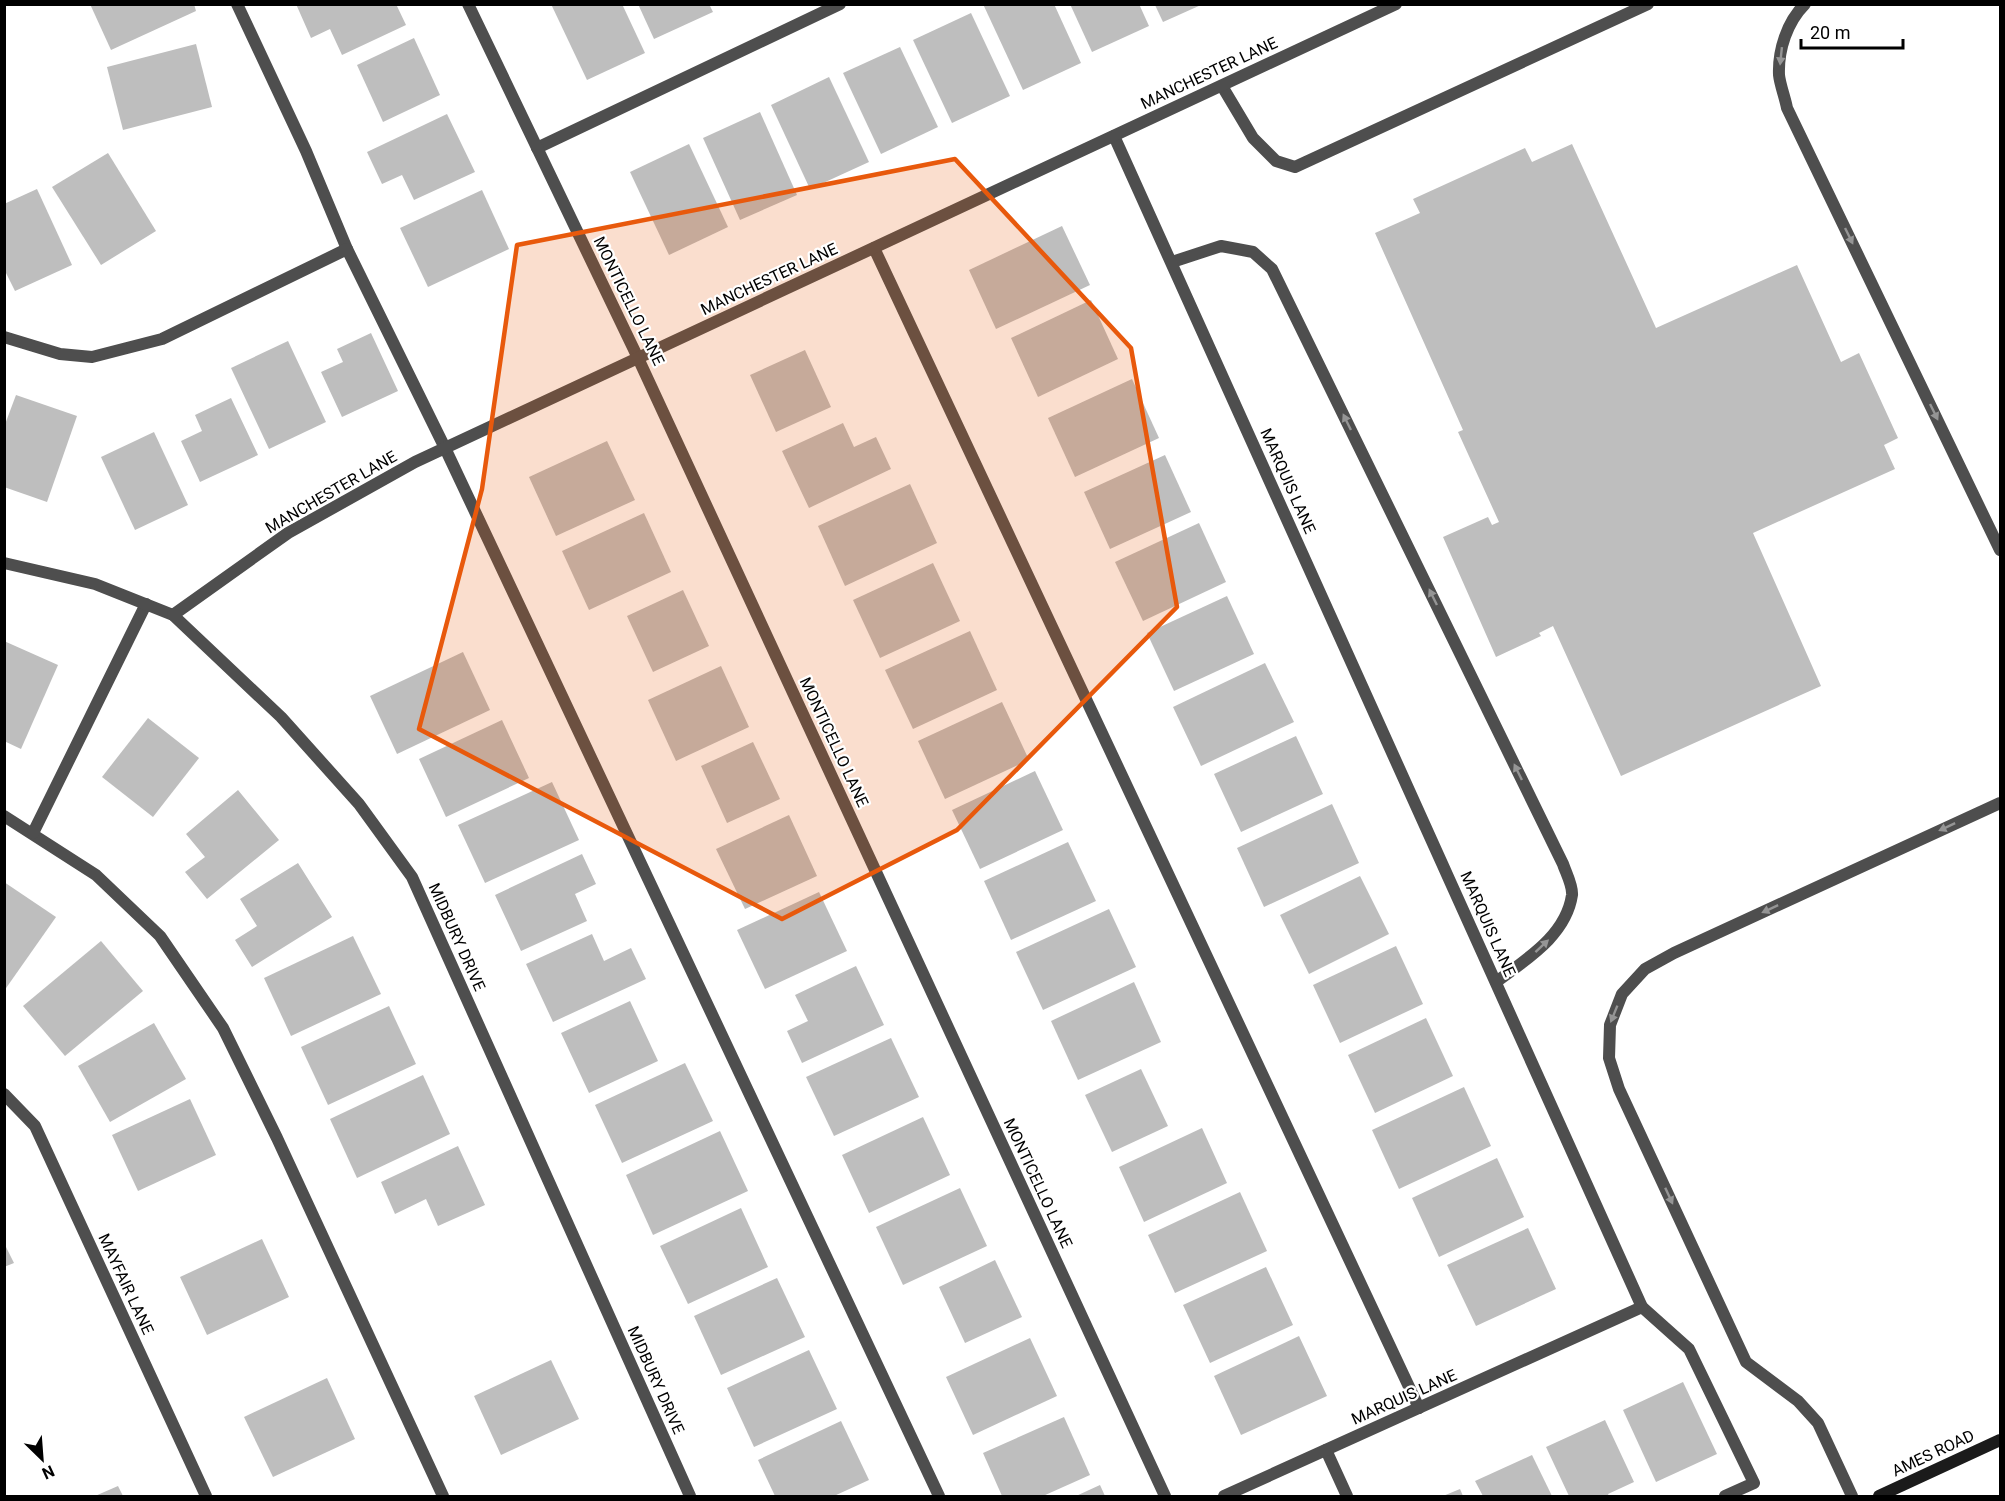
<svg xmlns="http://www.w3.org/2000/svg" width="2005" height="1501" font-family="Roboto,sans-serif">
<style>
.building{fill:#bebebe}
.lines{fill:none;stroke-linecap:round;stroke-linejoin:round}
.lane{stroke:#4e4e4e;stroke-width:12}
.street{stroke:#4e4e4e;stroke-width:12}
.secondary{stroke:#1b1b1b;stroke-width:12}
.oneway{fill:#959595}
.marked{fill:#e8590c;fill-opacity:0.2;stroke:#e8590c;stroke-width:4.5;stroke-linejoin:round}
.labels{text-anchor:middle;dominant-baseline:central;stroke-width:4.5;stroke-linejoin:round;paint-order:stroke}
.street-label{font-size:16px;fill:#000;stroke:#fff}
</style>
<rect width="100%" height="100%" fill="#fff"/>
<g class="building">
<path d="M90,4h104l2,7 -85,39z"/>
<path d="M296,4h100l10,21 -64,30 -12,-26 -19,9z"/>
<path d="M551,4h71l23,49 -58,27z"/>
<path d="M638,4h71l4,8 -59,27z"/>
<path d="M983,4h71l27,59 -58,27z"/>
<path d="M1070,4h69l10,22 -57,26z"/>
<path d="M1155,5h46l-38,17z"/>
<path d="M971,13l39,83 -58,27 -39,-83z"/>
<path d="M414,38l26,57 -57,27 -26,-57z"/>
<path d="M196,44l16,63 -89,23 -16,-63z"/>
<path d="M900,47l38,80 -57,27 -38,-81z"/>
<path d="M829,77l40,85 -59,27 -39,-84z"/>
<path d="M760,112l37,83 -57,25 -37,-82z"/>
<path d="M447,114l28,58 -61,28 -12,-25 -20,9 -15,-32z"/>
<path d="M689,144l39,83 -59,28 -39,-83z"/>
<path d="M1572,144l84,184 141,-63 44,97 18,-9 39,85 -14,7 11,24 -142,64 68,153 -200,90 -68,-150 -14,7 2,3 -45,21 -53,-120 45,-20 4,8 7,-3 -41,-90 5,-2 -88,-197 45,-20 -7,-14 112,-51 7,14z"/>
<path d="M108,153l48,78 -55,34 -49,-78z"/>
<path d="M37,189l35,76 -57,26 -11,-22v-65z"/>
<path d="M482,190l27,59 -81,38 -28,-59z"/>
<path d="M1062,226l28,59 -94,44 -27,-59z"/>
<path d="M1091,300l27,59 -80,38 -27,-59z"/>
<path d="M371,333l27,58 -56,26 -21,-45 22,-10 -6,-13z"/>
<path d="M288,341l38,81 -57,27 -38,-81z"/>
<path d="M805,350l26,57 -55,25 -26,-57z"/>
<path d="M1132,379l27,59 -84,39 -27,-59z"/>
<path d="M16,395l61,21 -30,86 -43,-15v-60z"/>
<path d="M231,398l27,57 -58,27 -19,-41 21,-10 -7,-16z"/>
<path d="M843,423l11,24 22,-10 15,32 -82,39 -27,-57z"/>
<path d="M154,432l34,73 -53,25 -34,-73z"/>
<path d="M607,441l28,59 -79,36 -27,-59z"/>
<path d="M1165,455l26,57 -81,37 -26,-57z"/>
<path d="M910,484l27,59 -92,43 -27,-60z"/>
<path d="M644,513l27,59 -82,38 -27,-59z"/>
<path d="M1199,523l27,59 -83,39 -28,-59z"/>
<path d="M933,563l27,58 -80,37 -27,-58z"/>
<path d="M683,590l26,56 -56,26 -26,-56z"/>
<path d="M1227,596l27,58 -80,37 -27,-58z"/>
<path d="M970,631l27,59 -84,39 -28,-59z"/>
<path d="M4,641l54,24 -37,84 -17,-8z"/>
<path d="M463,652l27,58 -93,44 -27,-58z"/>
<path d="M1265,663l29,59 -93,44 -28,-59z"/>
<path d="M721,666l28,61 -73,34 -28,-61z"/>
<path d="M1002,702l27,58 -84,39 -27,-58z"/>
<path d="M148,718l51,40 -46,59 -51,-40z"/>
<path d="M502,720l27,58 -83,39 -27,-58z"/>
<path d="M1296,736l27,58 -82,38 -27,-58z"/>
<path d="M753,742l27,57 -53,24 -26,-57z"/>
<path d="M1035,771l28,59 -83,39 -28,-59z"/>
<path d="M552,782l27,58 -94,43 -27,-58z"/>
<path d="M238,790l41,50 -72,59 -22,-27 20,-15 -19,-23z"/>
<path d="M1332,804l27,59 -95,44 -27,-59z"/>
<path d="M789,815l28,61 -72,33 -29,-60z"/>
<path d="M1068,842l28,59 -85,39 -27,-59z"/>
<path d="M582,854l14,30 -21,10 12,27 -66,30 -26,-56z"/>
<path d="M298,863l34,54 -80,50 -17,-27 22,-14 -17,-27z"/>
<path d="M1360,876l29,58 -80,40 -29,-59z"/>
<path d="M4,882l52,35 -52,74z"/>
<path d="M819,892l28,59 -82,38 -28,-59z"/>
<path d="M1109,909l27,58 -93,43 -27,-58z"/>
<path d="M592,934l12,27 27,-13 15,31 -93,43 -27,-58z"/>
<path d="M353,936l28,58 -90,42 -27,-58z"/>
<path d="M101,941l42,50 -78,65 -42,-50z"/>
<path d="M1396,946l27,58 -83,39 -27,-58z"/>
<path d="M856,966l28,59 -82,38 -15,-32 21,-10 -13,-26z"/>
<path d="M1134,982l27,60 -83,38 -27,-59z"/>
<path d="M630,1001l28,60 -69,32 -28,-60z"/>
<path d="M389,1006l27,58 -88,41 -27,-58z"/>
<path d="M1426,1018l27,58 -78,37 -27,-58z"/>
<path d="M154,1023l32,56 -76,43 -32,-56z"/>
<path d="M891,1038l28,59 -85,39 -28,-59z"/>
<path d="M685,1063l28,58 -91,42 -27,-58z"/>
<path d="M1141,1069l27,57 -56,26 -27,-57z"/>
<path d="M423,1075l27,59 -93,44 -27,-59z"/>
<path d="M1464,1087l27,59 -92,43 -27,-59z"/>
<path d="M190,1099l26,56 -78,36 -26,-56z"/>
<path d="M923,1117l27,58 -81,38 -27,-58z"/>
<path d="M1202,1128l25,55 -83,39 -25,-55z"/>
<path d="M720,1131l28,60 -95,44 -27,-60z"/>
<path d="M458,1146l27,59 -47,21 -12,-27 -31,15 -14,-32z"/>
<path d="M1497,1158l27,59 -85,40 -27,-59z"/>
<path d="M960,1188l27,58 -84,39 -27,-58z"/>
<path d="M1240,1192l27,59 -92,42 -27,-58z"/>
<path d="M741,1208l27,59 -80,37 -28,-58z"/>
<path d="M1528,1228l28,61 -80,37 -29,-61z"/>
<path d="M262,1239l27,58 -82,38 -27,-58z"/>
<path d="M4,1243l10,20 -10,4z"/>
<path d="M995,1260l27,57 -57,26 -26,-56z"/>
<path d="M1266,1267l27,58 -83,38 -27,-58z"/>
<path d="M777,1278l28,59 -84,38 -27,-59z"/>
<path d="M1299,1336l28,60 -86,39 -27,-59z"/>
<path d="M1030,1338l27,58 -84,39 -27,-58z"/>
<path d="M809,1350l28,59 -83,38 -27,-59z"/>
<path d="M551,1360l28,59 -78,36 -27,-59z"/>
<path d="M327,1378l28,61 -82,38 -29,-60z"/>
<path d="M1683,1382l34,72 -61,28 -33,-72z"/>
<path d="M1064,1417l26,58 -47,21h-41l-19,-43z"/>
<path d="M1605,1420l29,62 -26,12 1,2h-40l-23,-49z"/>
<path d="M841,1421l28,59 -35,16h-59l-17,-36z"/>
<path d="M1532,1455l20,41h-69l-8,-15z"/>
<path d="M1100,1485l5,11h-29z"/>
<path d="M118,1486l5,10h-28z"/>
<path d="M1460,1489l3,7h-20z"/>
</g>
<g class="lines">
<g class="lane">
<path d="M237,4l69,147 41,98"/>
<path d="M1805,4c-18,18 -27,46 -26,71 1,10 6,22 8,33l213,442"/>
<path d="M1222,86l31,52 23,23 19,6 353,-163"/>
<path d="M537,148l303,-144"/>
<path d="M874,248l545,1160"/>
<path d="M1172,262l49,-16 32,6 19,17 291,595c3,9 10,22 9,31 -6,41 -47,65 -76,87"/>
<path d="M4,337l56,17 32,3 70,-18 185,-90 98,199 494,1048"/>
<path d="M4,816l92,59 64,61 63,92 54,110 166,358"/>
<path d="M33,833l113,-229"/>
<path d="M1642,1307l47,42 65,134 -29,13"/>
<path d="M1326,1450l21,46"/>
<path d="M1852,1496l-34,-73 -20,-22 -52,-39 -127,-273 -10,-31 1,-33 12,-31 23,-25 29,-16 326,-150"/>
</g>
<g class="street">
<path d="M468,4l170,354 527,1138"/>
<path d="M1114,136l528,1171 -418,189"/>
<path d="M4,563l91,21 78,31 108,102 78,87 53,73 278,619"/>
<path d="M173,615l115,-82 127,-71 981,-458"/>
<path d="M4,1094l31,32 171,370"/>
</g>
<path class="secondary" d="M1879,1496l121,-56"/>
</g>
<defs><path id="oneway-solid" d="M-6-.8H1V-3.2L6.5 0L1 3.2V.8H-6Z" transform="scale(1.5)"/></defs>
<g class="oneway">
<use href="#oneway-solid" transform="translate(1781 56) rotate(96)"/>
<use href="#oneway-solid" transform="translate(1849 236) rotate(64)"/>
<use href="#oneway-solid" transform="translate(1934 412) rotate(64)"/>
<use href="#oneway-solid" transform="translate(1347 422) rotate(-116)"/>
<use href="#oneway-solid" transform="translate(1433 597) rotate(-116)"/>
<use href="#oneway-solid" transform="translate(1518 772) rotate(-116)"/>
<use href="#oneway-solid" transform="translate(1947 827) rotate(155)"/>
<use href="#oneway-solid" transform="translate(1770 909) rotate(155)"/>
<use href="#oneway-solid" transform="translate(1542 946) rotate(-43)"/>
<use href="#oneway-solid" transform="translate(1614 1014) rotate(112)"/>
<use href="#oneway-solid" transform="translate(1669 1196) rotate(65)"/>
</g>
<path class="marked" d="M955,159l176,189 46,259 -220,223 -175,89 -363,-190 63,-240 35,-244z"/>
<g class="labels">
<g class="street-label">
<text transform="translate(1209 73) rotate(-25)">MANCHESTER LANE</text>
<text transform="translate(769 279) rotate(-25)">MANCHESTER LANE</text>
<text transform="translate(629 301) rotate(64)">MONTICELLO LANE</text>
<text transform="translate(1288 481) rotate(66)">MARQUIS LANE</text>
<text transform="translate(331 492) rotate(-30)">MANCHESTER LANE</text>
<text transform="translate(834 742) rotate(65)">MONTICELLO LANE</text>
<text transform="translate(1488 924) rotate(66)">MARQUIS LANE</text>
<text transform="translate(457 937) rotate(66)">MIDBURY DRIVE</text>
<text transform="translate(1038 1183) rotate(65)">MONTICELLO LANE</text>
<text transform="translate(126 1284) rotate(65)">MAYFAIR LANE</text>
<text transform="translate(656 1380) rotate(66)">MIDBURY DRIVE</text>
<text transform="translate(1404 1397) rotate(-24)">MARQUIS LANE</text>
<text transform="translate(1933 1453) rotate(-25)">AMES ROAD</text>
</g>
</g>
<rect width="2005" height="1501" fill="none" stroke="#000000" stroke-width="12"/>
<g transform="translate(42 1459) rotate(155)" stroke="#ffffff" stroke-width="4.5" paint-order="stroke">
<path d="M0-4.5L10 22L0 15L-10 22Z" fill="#000000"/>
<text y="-9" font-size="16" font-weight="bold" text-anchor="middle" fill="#000000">N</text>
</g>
<path d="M1801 39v9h102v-9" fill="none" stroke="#000000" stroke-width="3"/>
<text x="1810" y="39" font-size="18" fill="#000000" stroke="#ffffff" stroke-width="4.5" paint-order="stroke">20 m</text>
</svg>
